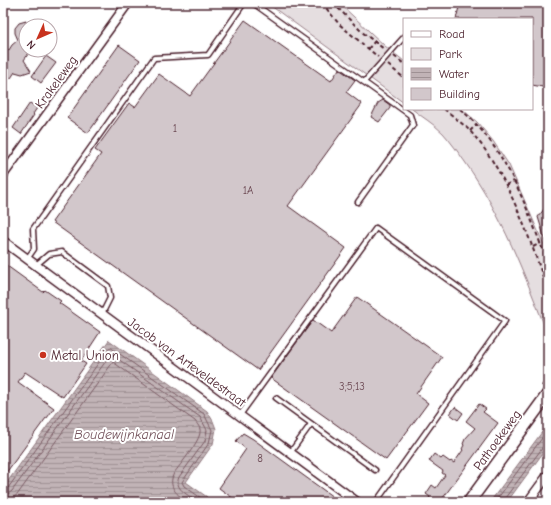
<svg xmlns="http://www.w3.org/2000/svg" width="551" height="505" font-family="'Comic Neue',sans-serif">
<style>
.park{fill:#e5dee0;stroke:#987e86}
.water{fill:url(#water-rules);stroke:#91787e}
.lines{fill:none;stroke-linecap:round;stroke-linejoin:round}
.shore{stroke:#7a5a63;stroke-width:1}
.building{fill:#d2c7cb;stroke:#4a1f2b}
.lane-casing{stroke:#4a1f2b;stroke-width:7}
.street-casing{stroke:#4a1f2b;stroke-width:11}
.secondary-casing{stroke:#4a1f2b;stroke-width:14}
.path{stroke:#4a1f2b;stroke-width:2;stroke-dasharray:4 3;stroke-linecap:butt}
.lane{stroke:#fff;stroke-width:4}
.street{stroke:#fff;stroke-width:8}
.secondary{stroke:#fff;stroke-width:11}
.poi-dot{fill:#c8321e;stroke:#fff;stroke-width:1.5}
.labels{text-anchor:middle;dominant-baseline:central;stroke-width:4;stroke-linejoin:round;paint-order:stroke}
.number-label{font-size:11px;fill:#6c4953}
.street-label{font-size:13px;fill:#4a1f2b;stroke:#fff}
.poi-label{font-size:13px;fill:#4a1f2b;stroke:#fff;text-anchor:start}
.water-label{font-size:14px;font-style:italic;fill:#74535c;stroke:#fff}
</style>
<defs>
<pattern id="water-rules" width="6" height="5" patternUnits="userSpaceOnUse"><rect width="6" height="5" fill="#c1b3b6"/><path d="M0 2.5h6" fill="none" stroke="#9f9194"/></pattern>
</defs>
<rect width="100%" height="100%" fill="#fff"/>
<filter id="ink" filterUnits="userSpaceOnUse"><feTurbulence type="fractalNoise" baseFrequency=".025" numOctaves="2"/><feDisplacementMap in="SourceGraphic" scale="8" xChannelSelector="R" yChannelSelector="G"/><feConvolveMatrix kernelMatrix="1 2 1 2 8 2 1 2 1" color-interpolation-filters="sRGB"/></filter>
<g filter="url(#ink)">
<g class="park">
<path d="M267,3h72l46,43 19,15v42z"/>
<path d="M412,109h50l15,13 16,19 16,24 39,89v81c-23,-59 -46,-121 -83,-173 -7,-10 -14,-20 -22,-29 -9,-9 -21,-16 -31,-24z"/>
</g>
<g class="water">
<path d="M109,340l98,71 6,10 3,8 -3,15 -27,38 21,15 -3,5h-201v-14z"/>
<path d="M548,424v22l-41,56h-17z"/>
</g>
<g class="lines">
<g class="shore">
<path d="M3,490l5,-2 102,-141 94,67 8,16 -3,13 -27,39 2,4 17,12v4"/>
<path d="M3,495l5,-1 4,-3 99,-137 89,63 7,13 -2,11 -26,36c-5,12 8,17 16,23l1,2"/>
<path d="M3,501l7,-2 7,-4 96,-133 82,59c2,3 6,7 5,11 0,9 -20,33 -26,41 -7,14 3,22 14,29"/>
<path d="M495,502l53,-72"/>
<path d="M504,502l1,-4 38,-51 5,-2"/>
</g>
</g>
<g class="building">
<path d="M460,3h88v85l-16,-3v-66h-76z"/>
<path d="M245,20l86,61 8,-12 16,11 -9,12 16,12 -74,102 58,42 -88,122 -206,-148 49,-68 -6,-4 34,-47 6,4 24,-33 31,22z"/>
<path d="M26,21v29h5l-7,10 7,11 -9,3 -7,-2 -4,6 -8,4v-33l6,1 3,-5 6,-5 -3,-7v-5l4,-5z"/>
<path d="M119,45l21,15 -52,73 -21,-15z"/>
<path d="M46,56l10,7 -15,20 -9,-7z"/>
<path d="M383,100l7,5v3l-11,14 -8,-5 7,-14z"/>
<path d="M30,103l7,5 -4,6 1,1 -13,19 -8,-6z"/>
<path d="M548,204v12l-2,3 2,6v21h-1l-9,-29z"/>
<path d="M3,263l40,29 2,-2 16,11 -2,2 41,29 -19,29 5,3 -23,33 -38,-25 -7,10 36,26 -7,10h-1l-43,59z"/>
<path d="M357,297l85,60 -26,37 12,9 -42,57 -115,-82 42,-58 18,13z"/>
<path d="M479,404l7,5 -3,3 15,11 -58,79h-14l4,-5 -4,-3 6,-9 4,3 9,-13 -3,-2 1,-2 -14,-10 5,-7 7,5 2,-2 7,5 1,-1 3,2 9,-13 -1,-1 2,-4 -1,-1 2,-5 10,-11 -9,-7z"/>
<path d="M455,407l8,6 -5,7 -8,-6z"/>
<path d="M243,433l10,6 87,63h-102l-19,-14 27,-39 -10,-8z"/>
</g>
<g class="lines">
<defs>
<g id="lane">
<path d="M253,3l157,112 3,10 -55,77"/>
<path d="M364,82l40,-45"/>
<path d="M27,259l7,-10 -1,-20 121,-171 54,-3 36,-52"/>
<path d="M36,265l13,-11 13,-2 46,34 2,12 -8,16"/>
<path d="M276,398l99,72"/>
<path d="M240,415l136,-187 129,93 -129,181"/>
<path d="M290,453l21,-29"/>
</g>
<g id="street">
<path d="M3,175l125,-172"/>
<path d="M3,241l354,261"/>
<path d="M528,502l20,-27"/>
</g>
<path id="secondary" d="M469,502l79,-108"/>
</defs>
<use href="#lane" class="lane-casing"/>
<use href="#street" class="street-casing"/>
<use href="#secondary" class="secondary-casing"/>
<g class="path">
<path d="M322,3l17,21 39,33"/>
<path d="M333,3l29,29 22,17"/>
<path d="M368,49l7,-8"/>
<path d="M394,56l10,8"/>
<path d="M388,65l16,13"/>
<path d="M444,109c9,7 18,14 26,22 37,40 61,110 78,161"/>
<path d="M460,109c47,39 67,99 88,155"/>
<path d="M470,131l7,-7"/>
<path d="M506,185l8,-4"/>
<path d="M533,247l8,-4"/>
<path d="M542,386l6,-9"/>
</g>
<use href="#lane" class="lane"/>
<use href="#street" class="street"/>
<use href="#secondary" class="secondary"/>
</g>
</g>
<circle class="poi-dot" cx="43" cy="355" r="4"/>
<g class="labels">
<g class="number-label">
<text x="175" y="128">1</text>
<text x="248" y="190">1A</text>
<text x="352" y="386">3;5;13</text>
<text x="260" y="458">8</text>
</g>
<g class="street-label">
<text transform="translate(56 82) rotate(-54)">Krakeleweg</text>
<text transform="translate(187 362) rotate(36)">Jacob van Arteveldestraat</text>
<text transform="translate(497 440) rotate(-54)">Pathoekeweg</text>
</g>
<g class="poi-label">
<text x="51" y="355">Metal Union</text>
</g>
<g class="water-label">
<text x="124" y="434">Boudewijnkanaal</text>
</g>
</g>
<rect width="551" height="505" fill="none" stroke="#fff" stroke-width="16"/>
<rect x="8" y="8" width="535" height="489" fill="none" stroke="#4a1f2b" stroke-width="1.5" filter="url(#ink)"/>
<rect x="403" y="18" width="130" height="92" fill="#ffffff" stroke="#b7a5aa"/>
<rect x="411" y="31" width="20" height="6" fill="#ffffff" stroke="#b7a5aa"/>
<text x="439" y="38" font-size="12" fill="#4a1f2b">Road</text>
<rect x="411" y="48" width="20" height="12" fill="#e5dee0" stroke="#b7a5aa"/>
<text x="439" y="58" font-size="12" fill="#4a1f2b">Park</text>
<rect x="411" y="68" width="20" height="12" fill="url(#water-rules)" stroke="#b7a5aa"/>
<text x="439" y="78" font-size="12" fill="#4a1f2b">Water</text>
<rect x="411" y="88" width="20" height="12" fill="#d2c7cb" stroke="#b7a5aa"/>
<text x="439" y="98" font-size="12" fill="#4a1f2b">Building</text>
<g transform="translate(38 38) rotate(225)"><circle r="19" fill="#ffffff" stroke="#b7a5aa"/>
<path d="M0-3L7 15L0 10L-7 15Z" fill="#c8321e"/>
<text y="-6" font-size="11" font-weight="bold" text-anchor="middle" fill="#4a1f2b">N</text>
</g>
</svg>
